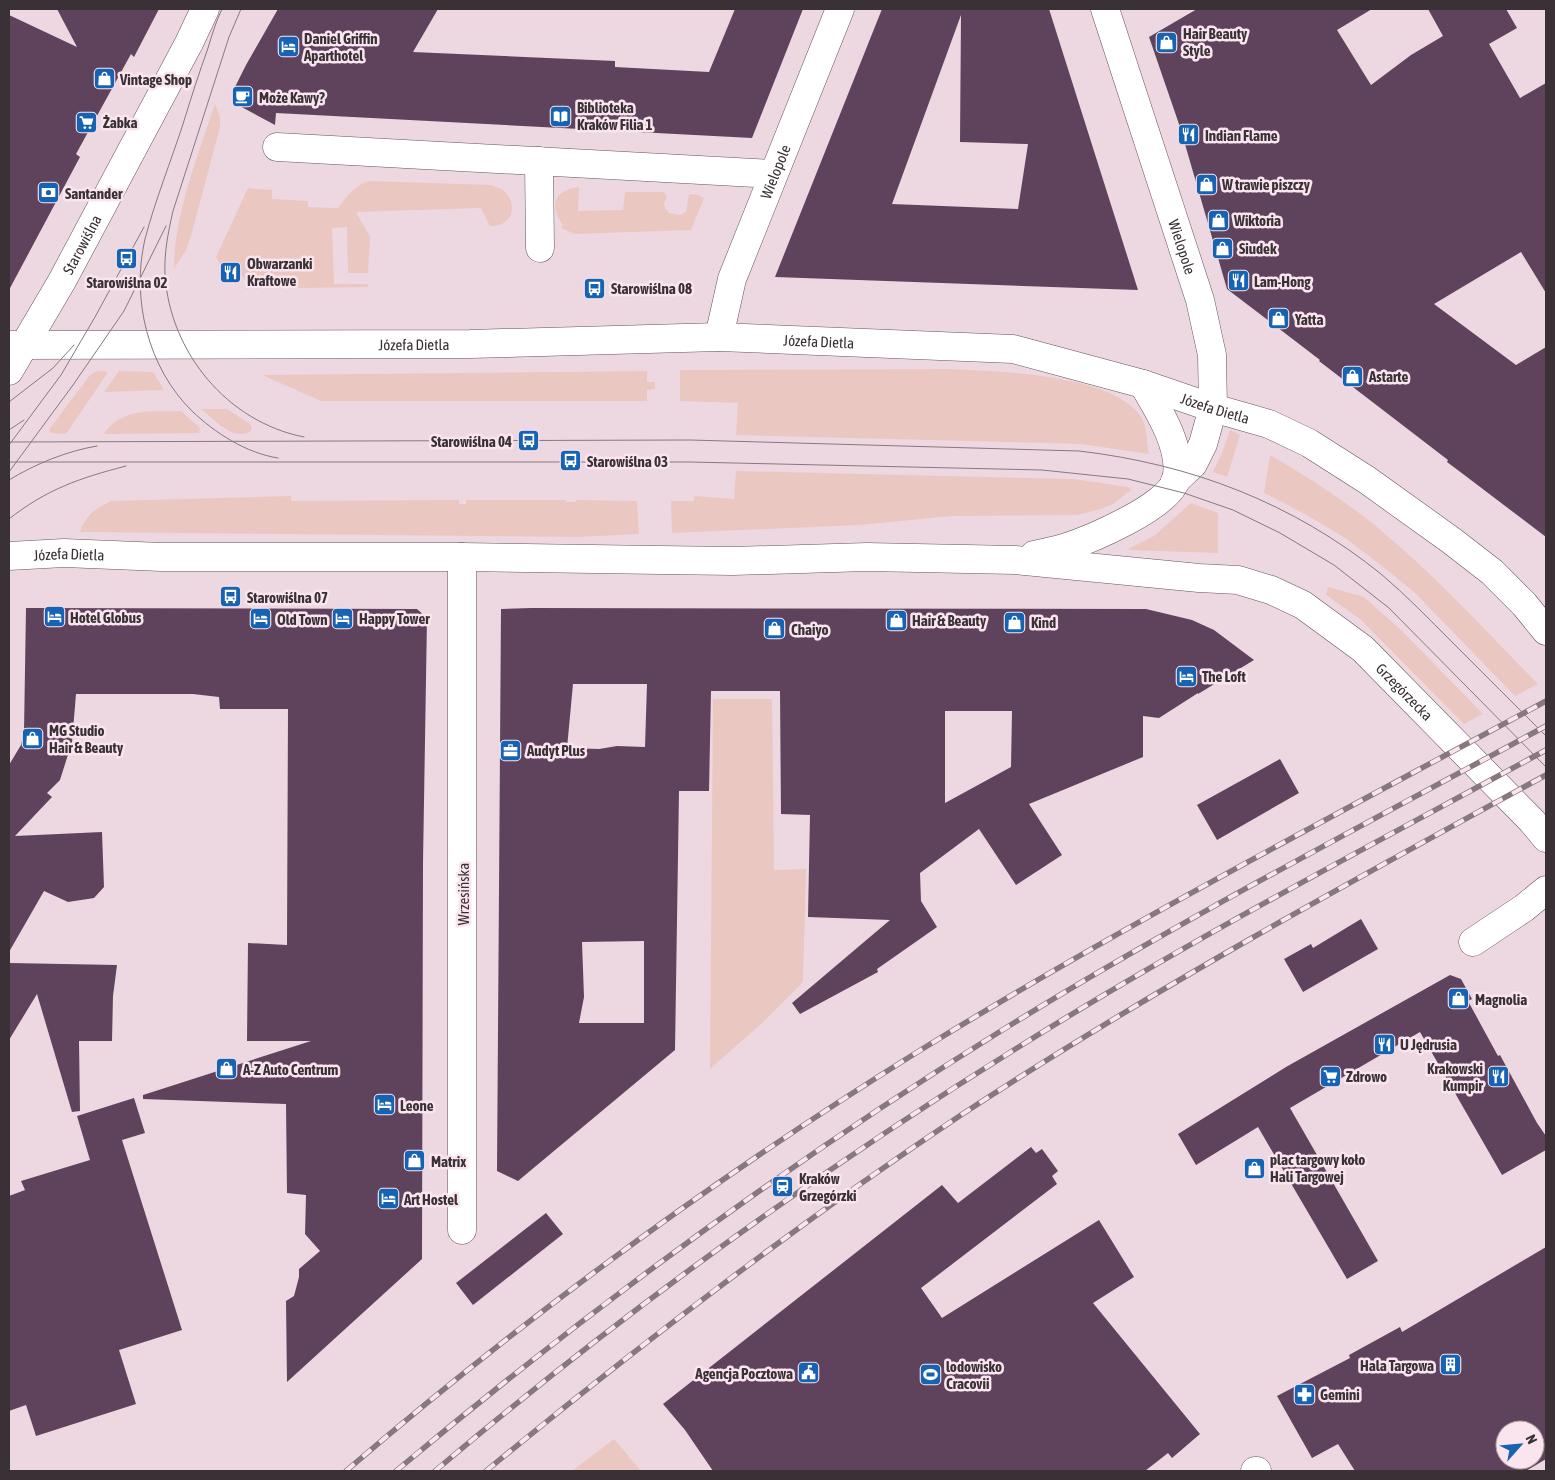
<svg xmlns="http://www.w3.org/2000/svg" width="1555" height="1480" font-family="'Asap Condensed',sans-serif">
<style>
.green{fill:#ebc7c2}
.building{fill:#5f435c;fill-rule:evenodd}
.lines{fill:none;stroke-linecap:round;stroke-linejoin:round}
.minor-casing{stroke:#65545b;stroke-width:29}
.minor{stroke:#fff;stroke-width:28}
.tram{stroke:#86787e;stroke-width:1}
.rail-casing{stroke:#86787e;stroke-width:5.5}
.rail{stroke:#fae5ef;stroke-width:4;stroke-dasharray:11;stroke-linecap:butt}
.labels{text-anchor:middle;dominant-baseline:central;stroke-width:5;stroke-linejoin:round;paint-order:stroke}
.poi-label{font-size:15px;font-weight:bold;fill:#393135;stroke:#fae5ef;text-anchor:start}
.street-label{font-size:15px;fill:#393135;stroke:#fae5ef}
</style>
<rect width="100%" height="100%" fill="#edd8e1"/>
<g class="green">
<path d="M215,104l5,13v10l-29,109 -5,14 -12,19c0,-54 24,-114 41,-165z"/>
<path d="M370,181l121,4c4,2 9,3 12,5 10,7 13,25 2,32 -5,4 -10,4 -15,4l-9,-18 -125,4 14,25 -2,36h-20l-1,-46 -15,1 2,56h34v3l-122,2 -1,-9 -14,-19 -10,6 -5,-10 32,-69 24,2v9l36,2v6l30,1c9,-12 16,-23 32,-27z"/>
<path d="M579,187l-1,24 45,-1 2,-18h39l3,6 -3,4 1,6 4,5 11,2 6,-3 3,-18 9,1 6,3 -13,32 -116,4 -14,-6 2,-3c-14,-19 -9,-35 16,-38z"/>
<path d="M948,369c47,2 166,5 193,48 7,12 5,23 8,37l-68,-10 -345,-9 2,-32 -58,-2v-31z"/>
<path d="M97,371l11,1 -42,62 -15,-1 -2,-3 2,-3 39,-52z"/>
<path d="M119,371l34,1 11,18 -60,2z"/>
<path d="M647,371v11h8v7l-8,1v11h-326l-59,-26z"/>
<path d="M201,409h26l23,15 2,3 -1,4c-18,11 -37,-12 -50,-22z"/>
<path d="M181,411l19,17 -1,5 -95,1c17,-27 49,-22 77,-23z"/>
<path d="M1230,430l10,5 -13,42 -14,-5 9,-19z"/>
<path d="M1270,455c38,22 74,45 107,72 58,48 109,104 161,157l-23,12 -100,-103 -33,-27 -37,-28 -40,-24 -41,-21z"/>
<path d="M736,471l338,8 54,8 3,3 -18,14 -12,5 -24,6 -125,1 -92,9 -188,8 -1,-32h23v-5l40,3z"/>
<path d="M291,496v5l168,-1v4h7v-4h100v2h10v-2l61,1 2,33 -60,3 -499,-5c7,-19 14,-22 31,-31z"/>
<path d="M1191,503l27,10v40l-91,-3 1,-1 26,-13z"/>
<path d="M1328,587l36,10 38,34 81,83 -19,10 -104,-105 -34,-24z"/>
<path d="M713,699h59l2,171 32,-1 -3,113 -43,43 -50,44z"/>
<path d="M614,1439l27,32h-69z"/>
</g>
<g class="building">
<path d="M57,9h102l-25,48 -3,-3 -55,100 4,3 -71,133v-275l68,32z"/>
<path d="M278,9h160l-25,43 202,9v6l94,5 26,-63h68l-51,129 -476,-25 -1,12 -39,-21 -3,-13 13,-26z"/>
<path d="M882,9h167l89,281 -363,-13zM961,15l-1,127 68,2 -10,65 -126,-5z"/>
<path d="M1197,9h175l-35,21 34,55 40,-30 32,-19 -15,-27h78l11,19 -28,16 31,54 26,-15v210l-25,-41 -87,52 82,61 30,-18v190l-83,-63 -16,-12 1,-2 -129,-99 1,-1 -93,-71 -47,-162 -31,-90z"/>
<path d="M26,608l391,1 10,9 -4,245 -1,396 -135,123 -1,-81 8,-5 5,-19v-8l21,-18 -15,-17 1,-39 -19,-2 -1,-89 -143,-5v-4l168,-54h-64l1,-98 39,2 1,-236h-68l-1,-12 -26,-3h-117l-4,48 -12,38 -13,13 5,4 -37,39 87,-4 2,55 -10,11 -26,4 -24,-11 -35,61v-187l12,-20 3,-14z"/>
<path d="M531,608l615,1 46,11 22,10 40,30 -56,34v-1l-39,25 -16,-2v41l-114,47 33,51 -46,30 -37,-56 -59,44 1,28 16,26 -60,42 1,3 -78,42 -8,-11 98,-83 -82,-3 2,-102 -29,-1 -1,-123h-69l-2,100h-30l-4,259 -157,131 -21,-10 4,-562zM573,684h74l-2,63 -28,-1 -18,3 -32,-1zM945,711h67l-1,56 -66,36zM644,941v82h-65l5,-26 -2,-55z"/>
<path d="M1280,759l19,34 -82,47 -20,-35z"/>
<path d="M1361,919l17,30 -75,43 -19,-33 27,-15 2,4z"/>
<path d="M9,963l108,2 -4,31 -1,45h-33l1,70 -8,1 -35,-118 -28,46z"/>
<path d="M1450,975l11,4 11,20 -4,2 30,55 2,-1 37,68 9,13v14l-44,25 -82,-143 -130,76 88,153 -31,18 -89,-152 -62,38 -18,-31 108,-67z"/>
<path d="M134,1098l11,35 -23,7 60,190 -63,20 17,54 -100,32 -10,-31 -17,6v-215l16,-6 -4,-9 69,-21 -13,-44z"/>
<path d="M1031,1147l5,6 6,-4 16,22 -6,5 5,8 -136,104 21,30 157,-98 35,57 -41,26 107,131 -28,24 -4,-5 -23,18h-432l-28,-41 -22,-26 279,-219 16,18z"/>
<path d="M546,1213l17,21 -90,71 -17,-22z"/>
<path d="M1546,1247v212l-20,12h-171l-17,-27 -26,14 -35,-62 73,-38 -1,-3 51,-28 2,5zM1505,1430h30v30h-30z"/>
</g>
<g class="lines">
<defs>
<g id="minor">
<path id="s1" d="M1105,9l95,291 12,55 1,53 -10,36 -10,20 -18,17"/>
<path d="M277,147l496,27"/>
<path d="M539,161l1,87"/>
<path id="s2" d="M719,337l13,-58 108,-270"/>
<path id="s3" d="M9,345l461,-1 249,-7 294,12 130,35 70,24 56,16 40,19 58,37 85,61 40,31 32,32 22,27"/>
<path id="s4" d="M9,371l53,-90 127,-238 16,-34"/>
<path d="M1034,555c10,-2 20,-4 30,-7 25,-8 104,-41 112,-68 8,-30 -18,-71 -33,-96"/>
<path id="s5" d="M9,556l55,-3 98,4h300l198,3 73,1 134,-4 148,3 184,18 39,2 33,10 32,15 60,44 169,172 14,17"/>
<path d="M462,557v673"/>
<path d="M1473,942l51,-34 22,-18"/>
<path d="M1255,1471h2"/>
</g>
</defs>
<use href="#minor" class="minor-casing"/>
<use href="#minor" class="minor"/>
<g class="tram">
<path d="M222,9c-6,12 -10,26 -14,39 -9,25 -17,50 -25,76 -12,37 -28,77 -38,115 -14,60 3,129 47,172 23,22 54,42 86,47"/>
<path d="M241,9l-12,28 -56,174c-5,22 -9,42 -8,64 5,77 62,147 139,162"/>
<path d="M9,402l44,-34 21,-23"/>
<path d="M9,430l15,-10"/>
<path d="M9,442l681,-2 389,11c112,13 214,52 302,123 25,21 48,45 71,68 32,32 63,63 94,94"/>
<path d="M9,445l52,-70 34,-58 49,-90"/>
<path d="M9,462h681l352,8 86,9 56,14 49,17 47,23 54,32 55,43 157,159"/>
<path d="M9,472l64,-87 51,-74 42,-85"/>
<path d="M9,480c26,-16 58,-29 88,-34"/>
<path d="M9,519c38,-30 71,-41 117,-53"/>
</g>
<defs>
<g id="rail">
<path d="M346,1471c179,-154 372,-295 573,-420 204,-126 417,-236 627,-350"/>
<path d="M396,1471c192,-161 395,-310 608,-442 176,-109 360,-204 542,-303"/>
<path d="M435,1471c183,-155 378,-296 582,-423 172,-108 351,-201 529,-298"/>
<path d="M486,1471c153,-126 310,-246 475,-356 189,-124 387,-232 585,-340"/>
</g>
</defs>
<use href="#rail" class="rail-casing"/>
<use href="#rail" class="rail"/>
</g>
<defs>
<symbol id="shop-square" viewBox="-11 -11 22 22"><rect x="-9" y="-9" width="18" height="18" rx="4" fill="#1563b2" stroke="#fae5ef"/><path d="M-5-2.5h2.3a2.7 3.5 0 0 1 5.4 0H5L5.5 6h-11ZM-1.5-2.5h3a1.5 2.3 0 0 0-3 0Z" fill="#fff"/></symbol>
<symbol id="hotel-square" viewBox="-11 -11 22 22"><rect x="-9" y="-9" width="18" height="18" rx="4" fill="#1563b2" stroke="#fae5ef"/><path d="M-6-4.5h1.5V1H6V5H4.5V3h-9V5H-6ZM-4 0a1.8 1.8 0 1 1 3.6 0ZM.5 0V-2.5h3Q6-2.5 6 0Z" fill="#fff"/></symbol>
<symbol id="cafe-square" viewBox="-11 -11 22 22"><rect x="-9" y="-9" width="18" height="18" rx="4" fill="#1563b2" stroke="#fae5ef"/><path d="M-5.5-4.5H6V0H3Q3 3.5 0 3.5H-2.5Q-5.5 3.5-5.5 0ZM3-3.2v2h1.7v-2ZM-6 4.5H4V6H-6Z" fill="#fff"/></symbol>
<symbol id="library-square" viewBox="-11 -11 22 22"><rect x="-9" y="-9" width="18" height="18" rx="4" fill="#1563b2" stroke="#fae5ef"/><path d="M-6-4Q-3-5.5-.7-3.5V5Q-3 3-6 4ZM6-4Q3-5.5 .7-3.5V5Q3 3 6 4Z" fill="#fff"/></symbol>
<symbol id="supermarket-square" viewBox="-11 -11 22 22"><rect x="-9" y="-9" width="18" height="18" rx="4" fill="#1563b2" stroke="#fae5ef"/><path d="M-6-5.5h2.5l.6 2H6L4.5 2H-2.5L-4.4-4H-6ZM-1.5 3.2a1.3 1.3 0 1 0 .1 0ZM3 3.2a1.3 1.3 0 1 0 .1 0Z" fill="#fff"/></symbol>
<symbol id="restaurant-square" viewBox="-11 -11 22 22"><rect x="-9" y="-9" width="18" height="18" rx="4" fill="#1563b2" stroke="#fae5ef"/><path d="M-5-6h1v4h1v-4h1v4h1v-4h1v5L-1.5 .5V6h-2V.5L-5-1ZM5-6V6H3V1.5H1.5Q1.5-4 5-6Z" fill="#fff"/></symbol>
<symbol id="bank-square" viewBox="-11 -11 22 22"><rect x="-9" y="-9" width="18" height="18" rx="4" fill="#1563b2" stroke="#fae5ef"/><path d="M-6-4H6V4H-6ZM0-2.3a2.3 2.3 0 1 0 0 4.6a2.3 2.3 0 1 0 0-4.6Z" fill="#fff"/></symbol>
<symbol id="bus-square" viewBox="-11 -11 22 22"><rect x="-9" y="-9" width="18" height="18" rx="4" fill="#1563b2" stroke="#fae5ef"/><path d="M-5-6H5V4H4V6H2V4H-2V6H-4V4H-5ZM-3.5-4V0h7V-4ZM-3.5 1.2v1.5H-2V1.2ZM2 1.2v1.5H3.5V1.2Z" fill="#fff"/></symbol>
<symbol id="office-square" viewBox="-11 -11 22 22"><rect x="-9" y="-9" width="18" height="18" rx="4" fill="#1563b2" stroke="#fae5ef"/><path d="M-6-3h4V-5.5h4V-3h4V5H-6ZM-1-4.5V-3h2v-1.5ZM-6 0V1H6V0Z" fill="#fff"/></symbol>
<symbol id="station-square" viewBox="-11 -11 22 22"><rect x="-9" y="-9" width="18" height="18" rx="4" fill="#1563b2" stroke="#fae5ef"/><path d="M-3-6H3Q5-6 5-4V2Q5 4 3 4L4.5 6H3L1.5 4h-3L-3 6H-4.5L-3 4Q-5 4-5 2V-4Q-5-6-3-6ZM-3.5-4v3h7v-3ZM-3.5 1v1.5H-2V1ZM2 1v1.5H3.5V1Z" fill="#fff"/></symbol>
<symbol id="building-square" viewBox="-11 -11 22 22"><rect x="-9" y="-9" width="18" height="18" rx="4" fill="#1563b2" stroke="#fae5ef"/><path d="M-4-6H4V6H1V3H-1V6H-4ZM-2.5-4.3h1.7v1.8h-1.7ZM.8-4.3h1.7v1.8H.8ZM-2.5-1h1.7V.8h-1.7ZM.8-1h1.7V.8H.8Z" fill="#fff"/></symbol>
<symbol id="civic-square" viewBox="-11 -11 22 22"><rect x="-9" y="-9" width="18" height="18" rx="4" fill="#1563b2" stroke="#fae5ef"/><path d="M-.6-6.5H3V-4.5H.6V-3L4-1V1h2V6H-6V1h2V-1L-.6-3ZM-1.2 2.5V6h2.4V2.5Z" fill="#fff"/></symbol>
<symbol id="stadium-square" viewBox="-11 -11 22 22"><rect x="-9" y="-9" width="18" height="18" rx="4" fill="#1563b2" stroke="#fae5ef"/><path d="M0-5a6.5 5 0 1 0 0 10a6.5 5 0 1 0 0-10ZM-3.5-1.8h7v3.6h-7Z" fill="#fff"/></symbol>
<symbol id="pharmacy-square" viewBox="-11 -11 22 22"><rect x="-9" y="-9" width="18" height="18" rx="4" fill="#1563b2" stroke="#fae5ef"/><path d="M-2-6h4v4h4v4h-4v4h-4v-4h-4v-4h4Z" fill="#fff"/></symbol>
</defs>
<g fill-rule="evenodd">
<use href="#shop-square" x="1154" y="30" width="25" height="25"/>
<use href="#hotel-square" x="276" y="34" width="25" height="25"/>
<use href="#shop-square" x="92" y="66" width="25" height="25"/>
<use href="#cafe-square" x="230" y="84" width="25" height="25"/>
<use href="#library-square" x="548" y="104" width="25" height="25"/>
<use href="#supermarket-square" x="74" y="110" width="25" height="25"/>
<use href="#restaurant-square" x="1176" y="122" width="25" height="25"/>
<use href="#shop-square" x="1194" y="172" width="25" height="25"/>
<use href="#bank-square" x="36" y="180" width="25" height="25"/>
<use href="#shop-square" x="1206" y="208" width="25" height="25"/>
<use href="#shop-square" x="1210" y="236" width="25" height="25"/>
<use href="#bus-square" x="114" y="246" width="25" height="25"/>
<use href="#restaurant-square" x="218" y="260" width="25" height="25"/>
<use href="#restaurant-square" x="1226" y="268" width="25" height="25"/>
<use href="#bus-square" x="582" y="276" width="25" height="25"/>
<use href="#shop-square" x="1266" y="306" width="25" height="25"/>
<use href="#shop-square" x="1340" y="364" width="25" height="25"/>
<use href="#bus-square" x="516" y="428" width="25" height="25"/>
<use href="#bus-square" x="558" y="448" width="25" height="25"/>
<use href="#bus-square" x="218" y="584" width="25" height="25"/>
<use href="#hotel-square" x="42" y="604" width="25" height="25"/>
<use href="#hotel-square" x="330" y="606" width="25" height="25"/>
<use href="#hotel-square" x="248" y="606" width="25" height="25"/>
<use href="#shop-square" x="884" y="608" width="25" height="25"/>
<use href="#shop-square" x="1002" y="610" width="25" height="25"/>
<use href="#shop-square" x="762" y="616" width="25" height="25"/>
<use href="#hotel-square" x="1174" y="664" width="25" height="25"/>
<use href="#shop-square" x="20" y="726" width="25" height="25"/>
<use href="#office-square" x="498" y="738" width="25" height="25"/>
<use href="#shop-square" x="1446" y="986" width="25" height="25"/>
<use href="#restaurant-square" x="1372" y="1032" width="25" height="25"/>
<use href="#shop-square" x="214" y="1056" width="25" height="25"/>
<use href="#supermarket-square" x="1318" y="1064" width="25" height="25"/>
<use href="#restaurant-square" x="1486" y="1064" width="25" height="25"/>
<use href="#hotel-square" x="372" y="1092" width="25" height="25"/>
<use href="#shop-square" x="402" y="1148" width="25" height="25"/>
<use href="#shop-square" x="1242" y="1156" width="25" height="25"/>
<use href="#station-square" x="770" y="1174" width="25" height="25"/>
<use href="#hotel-square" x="376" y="1186" width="25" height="25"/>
<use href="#building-square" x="1438" y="1352" width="25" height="25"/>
<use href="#civic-square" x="796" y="1360" width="25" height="25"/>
<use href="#stadium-square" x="918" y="1362" width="25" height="25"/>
<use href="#pharmacy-square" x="1292" y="1382" width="25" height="25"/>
</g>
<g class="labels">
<g class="poi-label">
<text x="1183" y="33">Hair Beauty<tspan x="1183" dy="17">Style</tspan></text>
<text x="304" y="38">Daniel Griffin<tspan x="304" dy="17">Aparthotel</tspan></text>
<text x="120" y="79">Vintage Shop</text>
<text x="259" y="97">Może Kawy?</text>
<text x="577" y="107">Biblioteka<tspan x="577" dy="17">Kraków Filia 1</tspan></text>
<text x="103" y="122">Żabka</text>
<text x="1205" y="135">Indian Flame</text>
<text x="1222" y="184">W trawie piszczy</text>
<text x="65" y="193">Santander</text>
<text x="1234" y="220">Wiktoria</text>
<text x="1239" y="248">Siudek</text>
<text x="247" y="263">Obwarzanki<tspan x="247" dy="17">Kraftowe</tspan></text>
<text x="1254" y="281">Lam-Hong</text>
<text x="127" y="282" text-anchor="middle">Starowiślna 02</text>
<text x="611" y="288">Starowiślna 08</text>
<text x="1295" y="319">Yatta</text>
<text x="1369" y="376">Astarte</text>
<text x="512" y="441" text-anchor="end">Starowiślna 04</text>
<text x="587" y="461">Starowiślna 03</text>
<text x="247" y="597">Starowiślna 07</text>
<text x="70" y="617">Hotel Globus</text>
<text x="359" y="618">Happy Tower</text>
<text x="277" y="619">Old Town</text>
<text x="912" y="620">Hair &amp; Beauty</text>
<text x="1031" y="622">Kind</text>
<text x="791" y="629">Chaiyo</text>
<text x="1202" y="676">The Loft</text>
<text x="49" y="730">MG Studio<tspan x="49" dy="17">Hair &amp; Beauty</tspan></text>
<text x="527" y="750">Audyt Plus</text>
<text x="1475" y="999">Magnolia</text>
<text x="1400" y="1044">U Jędrusia</text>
<text x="1483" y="1068" text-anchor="end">Krakowski<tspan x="1483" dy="17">Kumpir</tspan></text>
<text x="243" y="1069">A-Z Auto Centrum</text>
<text x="1346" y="1076">Zdrowo</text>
<text x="400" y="1105">Leone</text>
<text x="1270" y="1159">plac targowy koło<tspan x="1270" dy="17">Hali Targowej</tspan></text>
<text x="431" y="1161">Matrix</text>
<text x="799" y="1178">Kraków<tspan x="799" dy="17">Grzegórzki</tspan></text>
<text x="404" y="1199">Art Hostel</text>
<text x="1434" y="1365" text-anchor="end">Hala Targowa</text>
<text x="946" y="1366">lodowisko<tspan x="946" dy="17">Cracovii</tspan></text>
<text x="793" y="1373" text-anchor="end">Agencja Pocztowa</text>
<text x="1320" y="1394">Gemini</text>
</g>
<g class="street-label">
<text stroke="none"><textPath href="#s2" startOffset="175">Wielopole</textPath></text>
<text stroke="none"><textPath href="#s4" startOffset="146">Starowiślna</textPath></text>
<text stroke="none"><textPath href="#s1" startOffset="250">Wielopole</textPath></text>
<text stroke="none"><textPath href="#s3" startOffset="810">Józefa Dietla</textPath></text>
<text stroke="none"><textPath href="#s3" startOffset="405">Józefa Dietla</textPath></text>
<text stroke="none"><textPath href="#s3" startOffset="1215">Józefa Dietla</textPath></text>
<text stroke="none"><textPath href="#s5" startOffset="60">Józefa Dietla</textPath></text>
<text stroke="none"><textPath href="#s5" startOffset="1434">Grzegórzecka</textPath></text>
<text transform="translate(463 894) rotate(-90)">Wrzesińska</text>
</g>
</g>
<rect width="1555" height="1480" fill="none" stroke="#393135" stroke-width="20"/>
<g transform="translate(1520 1445) rotate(63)"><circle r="24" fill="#fae5ef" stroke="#ad9da5"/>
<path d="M0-4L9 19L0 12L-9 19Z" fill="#1563b2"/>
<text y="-8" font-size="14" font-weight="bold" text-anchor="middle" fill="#393135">N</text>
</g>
</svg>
